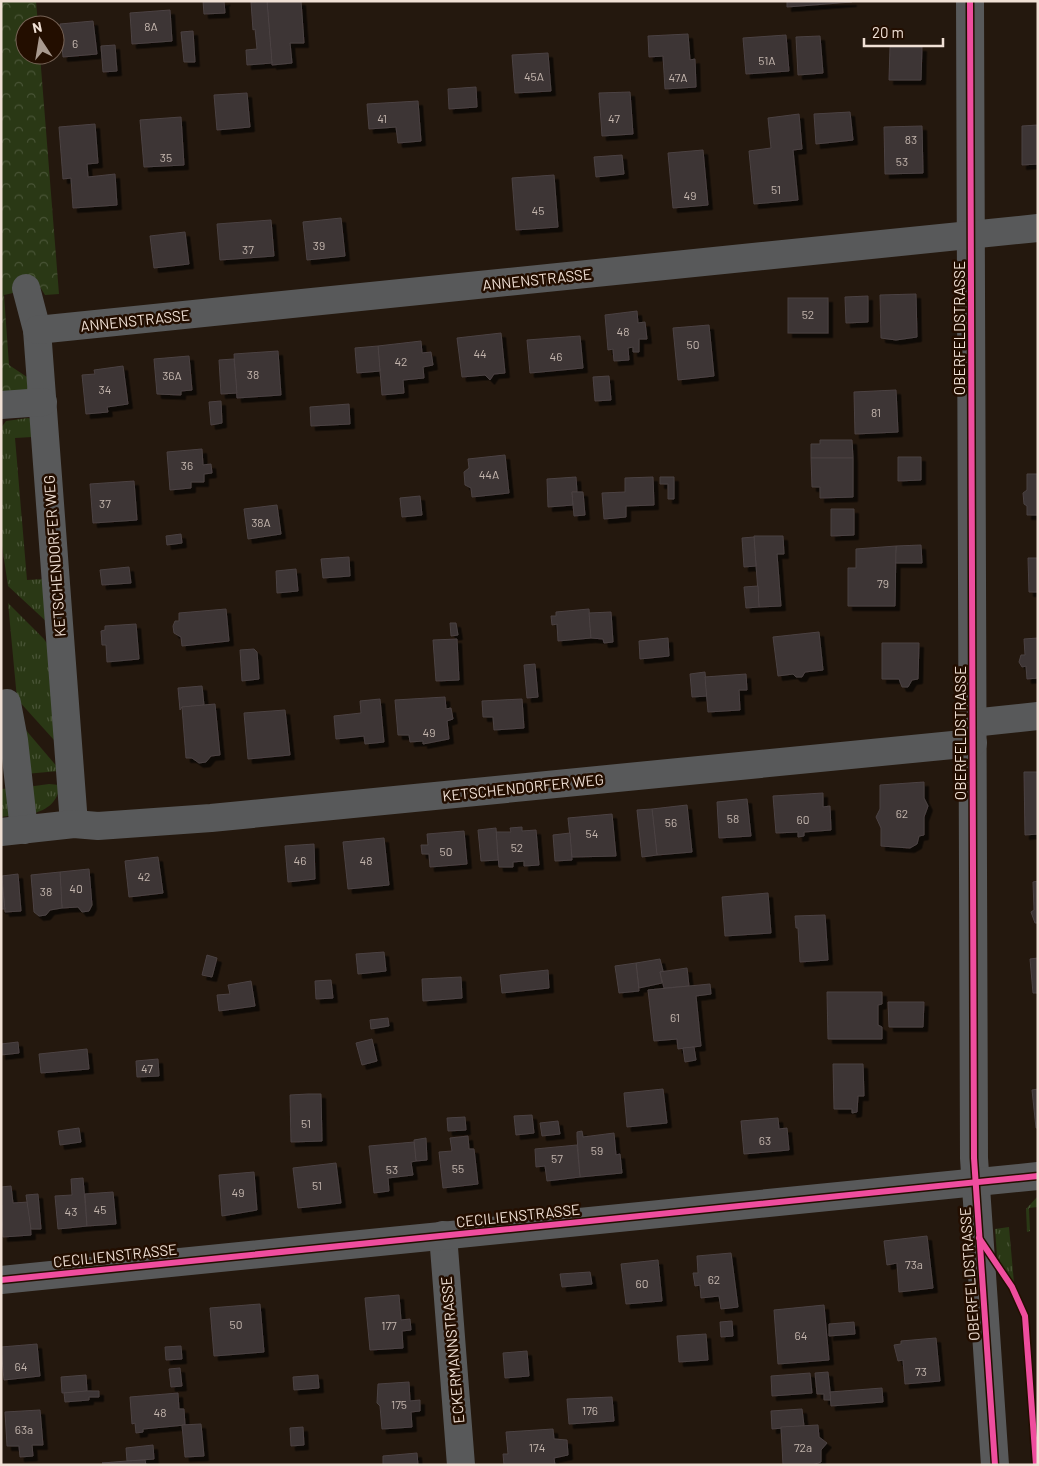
<svg xmlns="http://www.w3.org/2000/svg" width="1039" height="1466" font-family="Barlow,sans-serif">
<style>
.grass{fill:url(#grass-tufts)}
.park{fill:url(#park-crowns)}
.building{fill:#3c3434;stroke:#4b4243;filter:url(#shadow)}
.lines{fill:none;stroke-linecap:round;stroke-linejoin:round}
.minor{stroke:#58595a;stroke-width:28}
.cycleway-casing{stroke:#230e00;stroke-width:9}
.cycleway{stroke:#ef4d9e;stroke-width:6}
.labels{text-anchor:middle;dominant-baseline:central;stroke-width:5;stroke-linejoin:round;paint-order:stroke}
.number-label{font-size:12px;fill:#c3b5ad}
.street-label{font-size:15px;fill:#f0e0d5;stroke:#230e00}
</style>
<defs>
<pattern id="grass-tufts" width="24" height="20" patternUnits="userSpaceOnUse" patternTransform="scale(1.25)"><rect width="24" height="20" fill="#2a3815"/><path d="M3 7l-1-3M5 7V3M7 7l1-3M15 17l-1-3M17 17v-4M19 17l1-3" fill="none" stroke="#495436"/></pattern>
<pattern id="park-crowns" width="20" height="18" patternUnits="userSpaceOnUse" patternTransform="scale(1.25)"><rect width="20" height="18" fill="#2a3815"/><path d="M2 6a3 3 0 1 1 6 0M12 15a3 3 0 1 1 6 0" fill="none" stroke="#495436"/></pattern>
<filter id="shadow"><feDropShadow dx="4.5" dy="4.5" stdDeviation="0" flood-color="#0009"/></filter>
</defs>
<rect width="100%" height="100%" fill="#24180e"/>
<g class="grass">
<path d="M28,418l3,1 1,18 -17,1 12,142 16,-1 6,45 -41,-38 -7,-47v-111l5,-7z"/>
<path d="M8,603l36,36 7,11 3,90 -37,-41z"/>
<path d="M19,722l40,47v2l-34,3z"/>
<path d="M49,784l11,1c-3,18 -12,24 -28,29l-5,-27z"/>
<path d="M13,788l3,27 -15,2v-28z"/>
<path d="M1038,1196v11l-9,1 1,23 -3,1 -1,-23z"/>
<path d="M1009,1227l5,56 -4,-2 -13,-25 -2,-27z"/>
</g>
<path class="park" d="M1,1h35l2,24h-13v30h15l19,239 -14,1 -5,-8 -36,8 5,70 18,12 2,12 -28,7z"/>
<g class="building">
<path d="M203,1h23h-2l1,12 -21,1z"/>
<path d="M267,1h34l3,42h-14l2,20 -20,2z"/>
<path d="M267,1l5,62 -25,2 -1,-15 11,-1 -2,-20 -2,1 -2,-28z"/>
<path d="M787,1h65v1l-65,5z"/>
<path d="M170,10l2,31 -40,3 -2,-31z"/>
<path d="M93,21l4,33 -34,3 -3,-33z"/>
<path d="M193,31l2,31h-11l-3,-30z"/>
<path d="M688,34l2,26 5,-1 1,28 -31,2 -2,-33 -14,1 -1,-21z"/>
<path d="M786,35l3,36 -43,3 -3,-36z"/>
<path d="M820,36l3,37 -25,2 -2,-38z"/>
<path d="M115,45l2,26 -14,1 -2,-26z"/>
<path d="M890,47h32l-1,33h-32z"/>
<path d="M548,53l3,38 -36,2 -3,-38z"/>
<path d="M476,87l1,20 -28,2 -1,-20z"/>
<path d="M630,92l3,42 -31,2 -3,-43z"/>
<path d="M247,93l3,34 -33,3 -3,-35z"/>
<path d="M418,101l3,40 -23,2 -2,-16 -27,2 -2,-25z"/>
<path d="M850,112l3,28 -37,4 -2,-30z"/>
<path d="M799,114l3,35 -9,1 5,50 -44,4 -5,-53 22,-3 -3,-30z"/>
<path d="M181,117l3,48 -40,2 -4,-47z"/>
<path d="M95,124l3,39 -11,1 1,13 27,-3 2,31 -44,3 -2,-30 -8,1 -4,-52z"/>
<path d="M1038,125v39l-16,1v-39z"/>
<path d="M922,126l1,47 -38,1 -1,-47z"/>
<path d="M703,150l5,55 -35,3 -5,-55z"/>
<path d="M622,155l2,19 -28,3 -2,-20z"/>
<path d="M554,175l4,52 -42,3 -4,-52z"/>
<path d="M341,218l4,38 -38,4 -4,-38z"/>
<path d="M271,220l3,36 -54,4 -3,-36z"/>
<path d="M185,232l4,32 -35,4 -4,-32z"/>
<path d="M916,294l1,43 -21,3 -15,-2 -1,-43z"/>
<path d="M868,296v26l-22,1 -1,-26z"/>
<rect x="788" y="298" width="40" height="35"/>
<path d="M637,311l1,12 7,-1 2,17h-8v13h-6v-5l-5,1 1,12 -15,1 -1,-12 -5,1 -3,-35z"/>
<path d="M709,325l5,51 -36,4 -5,-52z"/>
<path d="M501,333l4,40 -11,1 -4,6 -5,-5 -23,2 -5,-39z"/>
<path d="M580,336l3,32 -53,5 -3,-33z"/>
<path d="M421,341l1,12 9,-1 2,13 -10,2 1,11 -21,2 1,13 -22,2 -4,-49z"/>
<path d="M378,346l2,25 -23,2 -2,-25z"/>
<path d="M278,351l3,44 -44,3 -3,-44z"/>
<path d="M189,356l3,34 -11,1v4l-24,-1 -3,-35z"/>
<path d="M234,359l3,34 -16,1 -2,-34z"/>
<path d="M123,366l5,38 -21,3 1,5 -22,2 -4,-39 13,-1 -1,-4z"/>
<path d="M609,376l2,24 -16,1 -2,-24z"/>
<path d="M896,390l2,42 -43,2 -1,-42z"/>
<path d="M221,401l1,22 -11,2 -2,-23z"/>
<path d="M349,404l1,20 -39,2 -1,-19z"/>
<path d="M820,440h32l1,18h-42v-14h9z"/>
<path d="M202,449l1,16 8,-1 1,9 -8,1v8h-13v6l-21,2 -3,-38z"/>
<path d="M505,455l4,38 -37,4 -1,-9 -6,-3 -1,-13 5,-4 -1,-9z"/>
<path d="M898,457h23v23l-23,1z"/>
<path d="M811,458h42v39l-33,1v-11h-8z"/>
<path d="M1027,474h11v41h-11v-9l-3,-2 -1,-11 4,-3z"/>
<path d="M576,477l1,15h-5l1,13 -25,2 -1,-28z"/>
<path d="M653,477l1,28 -28,1v11l-22,2 -2,-26 23,-1v-14z"/>
<path d="M660,477h14v22h-6v-15h-8z"/>
<path d="M134,481l3,39 -44,3 -3,-39z"/>
<path d="M572,492h11l2,23 -11,1z"/>
<path d="M420,496l2,19 -20,2 -2,-19z"/>
<path d="M277,505l4,29 -33,5 -4,-30z"/>
<path d="M831,509h23v26l-23,1z"/>
<path d="M181,534l1,9 -15,2 -1,-9z"/>
<path d="M754,536h29l1,18h-7l4,52 -22,1z"/>
<path d="M754,537l2,29 -12,1 -2,-29z"/>
<path d="M921,545l1,18h-27l1,-17z"/>
<path d="M896,546l-1,60h-47v-38h8v-19z"/>
<path d="M349,557l1,19 -27,2 -2,-19z"/>
<path d="M1028,558h10v34h-9z"/>
<path d="M129,567l2,16 -29,2 -2,-15z"/>
<path d="M296,569l2,22 -21,2 -1,-22z"/>
<path d="M758,586l1,21 -13,1 -2,-21z"/>
<path d="M226,609l3,32 -47,5 -1,-9 -7,-4 -1,-7 2,-5h4v-8z"/>
<path d="M589,609l2,29 -33,3 -1,-17 -5,1 -1,-9h5v-4z"/>
<path d="M611,612l2,30 -9,1 -1,-4 -12,-1 -2,-25z"/>
<path d="M450,623h6l2,12 -7,1z"/>
<path d="M136,624l3,35 -32,3 -1,-17h-4l-1,-14 4,-1v-4z"/>
<path d="M819,632l4,38 -18,2 -3,5h-6l-3,-3 -15,2 -5,-39z"/>
<path d="M668,638l1,18 -29,3 -1,-18z"/>
<path d="M1038,638v40l-11,1 -1,-13 -4,1 -3,-5 2,-7h4l-1,-16z"/>
<path d="M457,639l2,41 -23,1 -3,-41z"/>
<path d="M882,643h37l-1,36 -6,1 -4,7h-6l-3,-8h-17z"/>
<path d="M254,649l3,3 2,27 -17,2 -2,-31z"/>
<path d="M535,664l3,33 -11,1 -3,-33z"/>
<path d="M705,672l2,24 -15,1 -2,-23z"/>
<path d="M746,674l1,16h-8l1,20 -32,2 -3,-35z"/>
<path d="M202,686l2,19 -22,2 -2,3 -2,-22z"/>
<path d="M445,697l1,12 5,-1 2,11 -6,2 2,18 -26,5v-3l-13,1 -1,-7h-11l-3,-35z"/>
<path d="M380,699l4,43 -19,2 -1,-8 -28,3 -2,-23 27,-3 -1,-12z"/>
<path d="M522,699l2,29 -30,2 -1,-13h-10l-1,-16z"/>
<path d="M215,704l5,51 -9,1 -5,6 -7,1 -7,-5h-6l-4,-51z"/>
<path d="M285,710l5,45 -42,4 -4,-46z"/>
<path d="M1024,772h14v62l-13,1z"/>
<path d="M924,782v16l4,8 -4,11v18l-5,1 -2,8 -7,4 -29,-2v-18l-5,-11 4,-8v-24z"/>
<path d="M823,793v14l7,-1 1,24 -27,2v4l-6,1v-5l-22,1 -3,-37z"/>
<path d="M747,799l4,37 -32,2 -2,-36z"/>
<path d="M687,805l5,47 -35,3 -5,-46z"/>
<path d="M652,809l5,46 -15,2 -5,-47z"/>
<path d="M612,814l4,42 -44,1 -4,-39z"/>
<path d="M522,827v4l14,-1 3,35 -15,1v-5l-11,1v5h-14l-3,-35h15l-1,-4z"/>
<path d="M496,828l2,32 -17,1 -3,-31z"/>
<path d="M464,831l3,33 -37,3 -1,-13h-7l-1,-9h7l-1,-11z"/>
<path d="M570,833l2,27 -17,1 -2,-26z"/>
<path d="M384,838l5,47 -41,4 -5,-47z"/>
<path d="M314,844l1,35 -27,3 -3,-36z"/>
<path d="M158,857l5,36 -34,4 -4,-36z"/>
<path d="M89,869l3,36 -3,6 -7,1 -4,-5 -16,1 -2,-36z"/>
<path d="M60,872l2,36 -12,2 -4,5 -7,1 -5,-4 -3,-37z"/>
<path d="M18,874l3,37 -16,1 -3,-36z"/>
<path d="M1,876l4,33h-4z"/>
<path d="M1038,881v42h-3l-4,-11 3,-2 -1,-28z"/>
<path d="M768,893l3,40 -46,3 -3,-39z"/>
<path d="M825,915l3,45 -28,2 -2,-34h-2l-1,-12z"/>
<path d="M384,952l2,19 -28,3 -2,-20z"/>
<path d="M207,955l10,3 -5,19 -10,-2z"/>
<path d="M1038,958v35h-5l-3,-34z"/>
<path d="M660,959l3,12 -3,1 2,11 -23,5 -3,-25z"/>
<path d="M636,963l3,28 -20,2 -4,-27z"/>
<path d="M687,968l2,18 -25,2 -4,-16z"/>
<path d="M548,970l1,18 -47,5 -2,-18z"/>
<path d="M461,977l1,21 -39,3 -1,-22z"/>
<path d="M331,980l2,18 -17,1 -1,-18z"/>
<path d="M251,981l4,25 -36,5 -2,-16 13,-1 -2,-9z"/>
<path d="M710,984l1,10 -15,2 5,50 -23,3 -1,-10 -23,2 -6,-51z"/>
<path d="M827,992h55v12l-4,1v20l4,2v12h-54z"/>
<path d="M888,1002h36l-1,25h-34z"/>
<path d="M388,1018l1,8 -18,3 -1,-9z"/>
<path d="M372,1039l5,22 -15,4 -6,-22z"/>
<path d="M18,1042l1,11 -18,2v-11z"/>
<path d="M694,1047l2,13 -11,2 -2,-14z"/>
<path d="M87,1049l2,20 -48,4 -2,-19z"/>
<path d="M158,1059l1,17 -22,1 -1,-16z"/>
<path d="M833,1064h30l1,32h-6l-1,16 -5,1v-4h-18z"/>
<path d="M663,1089l4,34 -40,4 -3,-34z"/>
<path d="M1038,1089v39h-2l-4,-38z"/>
<path d="M308,1094h13l1,47 -31,1 -1,-47z"/>
<path d="M532,1115l2,18 -18,2 -2,-19z"/>
<path d="M465,1117l1,13 -18,1 -1,-13z"/>
<path d="M778,1118l1,11 8,-1 2,22 -45,4 -3,-33z"/>
<path d="M558,1121l2,13 -18,2 -2,-13z"/>
<path d="M79,1128l2,14 -21,3 -2,-14z"/>
<path d="M582,1131l1,6 31,-4 2,22 4,-1 2,19 -42,4 -3,-40v-5z"/>
<path d="M468,1136l1,13h5l4,35 -35,4 -4,-36 13,-1 -2,-13z"/>
<path d="M426,1138l1,22 -11,1 -2,-21z"/>
<path d="M414,1142l2,19 -5,1 2,13 -25,3 1,13 -15,2 -5,-47z"/>
<path d="M577,1145l3,32 -33,4 -2,-15 -9,1 -1,-18z"/>
<path d="M336,1163l5,40 -43,5 -5,-40z"/>
<path d="M254,1172l3,38 -35,6 -3,-41z"/>
<path d="M83,1178l4,48 -29,3 -3,-33 17,-1 -1,-16z"/>
<path d="M11,1186l2,17 16,-1 2,33 -28,2 -2,-50z"/>
<path d="M113,1192l3,32 -29,2 -2,-32z"/>
<path d="M38,1194l3,35h-10l-5,-34z"/>
<path d="M927,1236l6,52 -34,4 -2,-29 -10,2 -3,-24z"/>
<path d="M731,1253l7,54 -17,2 -2,-13 -18,2 -1,-13 -5,1 -2,-13h5l-1,-17z"/>
<path d="M658,1260l4,41 -36,3 -5,-40z"/>
<path d="M590,1272l2,12 -30,3 -2,-13z"/>
<path d="M399,1295l2,25 9,-1 1,11 -9,1 1,17 -33,2 -5,-52z"/>
<path d="M260,1304l4,48 -50,4 -4,-48z"/>
<path d="M824,1305l5,55 -51,4 -4,-54z"/>
<path d="M732,1321l1,15 -12,1 -1,-15z"/>
<path d="M854,1322l1,12 -26,2v-12z"/>
<path d="M706,1334l2,26 -29,2 -2,-26z"/>
<path d="M936,1338l4,43 -35,3 -2,-24 -5,1 -4,-16 7,-1v-3z"/>
<path d="M37,1344l3,32 -36,4 -3,-33z"/>
<path d="M181,1346l1,13 -16,1 -1,-13z"/>
<path d="M527,1351l2,25 -24,2 -2,-25z"/>
<path d="M180,1368l2,18 -11,1 -2,-18z"/>
<path d="M828,1372l3,28h-7v-6h-7l-2,-21z"/>
<path d="M810,1373l2,20 -40,3 -1,-20z"/>
<path d="M86,1375l1,16 -25,2 -1,-16z"/>
<path d="M318,1375l1,13 -25,2 -1,-13z"/>
<path d="M409,1382l1,19 10,-1v11l-9,1 1,15 -30,2 -2,-23 -3,-3 1,-19z"/>
<path d="M882,1388l1,14 -52,4 -1,-14z"/>
<path d="M87,1391h12v6h-10v3l-24,2 -1,-9z"/>
<path d="M178,1393l1,16h5l1,16 -42,4v3l-7,1 -1,-10 -3,1 -2,-27z"/>
<path d="M612,1397l2,24 -45,3 -2,-25z"/>
<path d="M802,1409l2,17 -32,3 -1,-18z"/>
<path d="M40,1410l3,35h-11l1,11 -13,1 -1,-11h-12l-2,-34z"/>
<path d="M201,1424l3,32 -19,1 -3,-32z"/>
<path d="M818,1425l1,12 8,6 -6,7v12l-9,3h-29l-2,-38z"/>
<path d="M303,1427l1,18 -13,1 -1,-18z"/>
<path d="M553,1429l1,10 13,1 1,15 -14,3 1,7h-51l-1,-11h5l-2,-22z"/>
<path d="M153,1445l1,14 -27,2 -1,-13z"/>
<path d="M417,1453l1,12h-35v-9z"/>
<path d="M145,1460l1,5 -44,-2 25,-2z"/>
</g>
<g class="lines">
<g class="minor">
<path d="M970,1l4,1157 21,307"/>
<path d="M26,288l11,42 37,494"/>
<path d="M37,330l1001,-102"/>
<path d="M1,405l42,-3"/>
<path d="M7,703l7,37 10,90"/>
<path d="M972,723l66,-7"/>
<path d="M1,832l73,-8 24,2 113,-8 762,-75"/>
<path d="M443,1235l18,230"/>
<path d="M1,1280l1037,-104"/>
</g>
<defs>
<g id="cycleway">
<path d="M970,1l4,1157 21,307"/>
<path d="M979,1238l33,49 13,29 11,149"/>
<path d="M1,1280l1037,-104"/>
</g>
</defs>
<use href="#cycleway" class="cycleway-casing"/>
<use href="#cycleway" class="cycleway"/>
</g>
<g class="labels">
<g class="number-label">
<text x="151" y="26">8A</text>
<text x="75" y="43">6</text>
<text x="767" y="60">51A</text>
<text x="534" y="76">45A</text>
<text x="678" y="77">47A</text>
<text x="382" y="118">41</text>
<text x="614" y="118">47</text>
<text x="911" y="139">83</text>
<text x="166" y="157">35</text>
<text x="902" y="161">53</text>
<text x="776" y="189">51</text>
<text x="690" y="195">49</text>
<text x="538" y="210">45</text>
<text x="319" y="245">39</text>
<text x="248" y="249">37</text>
<text x="808" y="314">52</text>
<text x="623" y="331">48</text>
<text x="693" y="344">50</text>
<text x="480" y="353">44</text>
<text x="556" y="356">46</text>
<text x="401" y="361">42</text>
<text x="253" y="374">38</text>
<text x="172" y="375">36A</text>
<text x="105" y="389">34</text>
<text x="876" y="412">81</text>
<text x="187" y="465">36</text>
<text x="489" y="474">44A</text>
<text x="105" y="503">37</text>
<text x="261" y="522">38A</text>
<text x="883" y="583">79</text>
<text x="429" y="732">49</text>
<text x="902" y="813">62</text>
<text x="733" y="818">58</text>
<text x="803" y="819">60</text>
<text x="671" y="822">56</text>
<text x="592" y="833">54</text>
<text x="517" y="847">52</text>
<text x="446" y="851">50</text>
<text x="300" y="860">46</text>
<text x="366" y="860">48</text>
<text x="144" y="876">42</text>
<text x="76" y="888">40</text>
<text x="46" y="891">38</text>
<text x="675" y="1017">61</text>
<text x="147" y="1068">47</text>
<text x="306" y="1123">51</text>
<text x="765" y="1140">63</text>
<text x="597" y="1150">59</text>
<text x="557" y="1158">57</text>
<text x="458" y="1168">55</text>
<text x="392" y="1169">53</text>
<text x="317" y="1185">51</text>
<text x="238" y="1192">49</text>
<text x="100" y="1209">45</text>
<text x="71" y="1211">43</text>
<text x="914" y="1264">73a</text>
<text x="714" y="1279">62</text>
<text x="642" y="1283">60</text>
<text x="236" y="1324">50</text>
<text x="389" y="1325">177</text>
<text x="801" y="1335">64</text>
<text x="21" y="1366">64</text>
<text x="921" y="1371">73</text>
<text x="399" y="1404">175</text>
<text x="590" y="1410">176</text>
<text x="160" y="1412">48</text>
<text x="24" y="1429">63a</text>
<text x="537" y="1447">174</text>
<text x="803" y="1447">72a</text>
</g>
<g class="street-label">
<text transform="translate(537 279) rotate(-6)">ANNENSTRASSE</text>
<text transform="translate(135 320) rotate(-6)">ANNENSTRASSE</text>
<text transform="translate(959 328) rotate(-90)">OBERFELDSTRASSE</text>
<text transform="translate(54 556) rotate(-94)">KETSCHENDORFER WEG</text>
<text transform="translate(960 733) rotate(-90)">OBERFELDSTRASSE</text>
<text transform="translate(523 787) rotate(-6)">KETSCHENDORFER WEG</text>
<text transform="translate(518 1215) rotate(-6)">CECILIENSTRASSE</text>
<text transform="translate(115 1255) rotate(-6)">CECILIENSTRASSE</text>
<text transform="translate(969 1274) rotate(-94)">OBERFELDSTRASSE</text>
<text transform="translate(452 1350) rotate(-95)">ECKERMANNSTRASSE</text>
</g>
</g>
<rect width="1039" height="1466" fill="none" stroke="#f0e0d5" stroke-width="5"/>
<g transform="translate(40 40) rotate(348)"><circle r="24" fill="#230e00" stroke="#756255"/>
<path d="M0-4L9 19L0 12L-9 19Z" fill="#a99a8f"/>
<text y="-8" font-size="14" font-weight="bold" text-anchor="middle" fill="#f0e0d5">N</text>
</g>
<path d="M864 38v8h79v-8" fill="none" stroke="#f0e0d5" stroke-width="2.5"/>
<text x="872" y="38" font-size="15" fill="#f0e0d5" stroke="#230e00" stroke-width="4" paint-order="stroke">20 m</text>
</svg>
